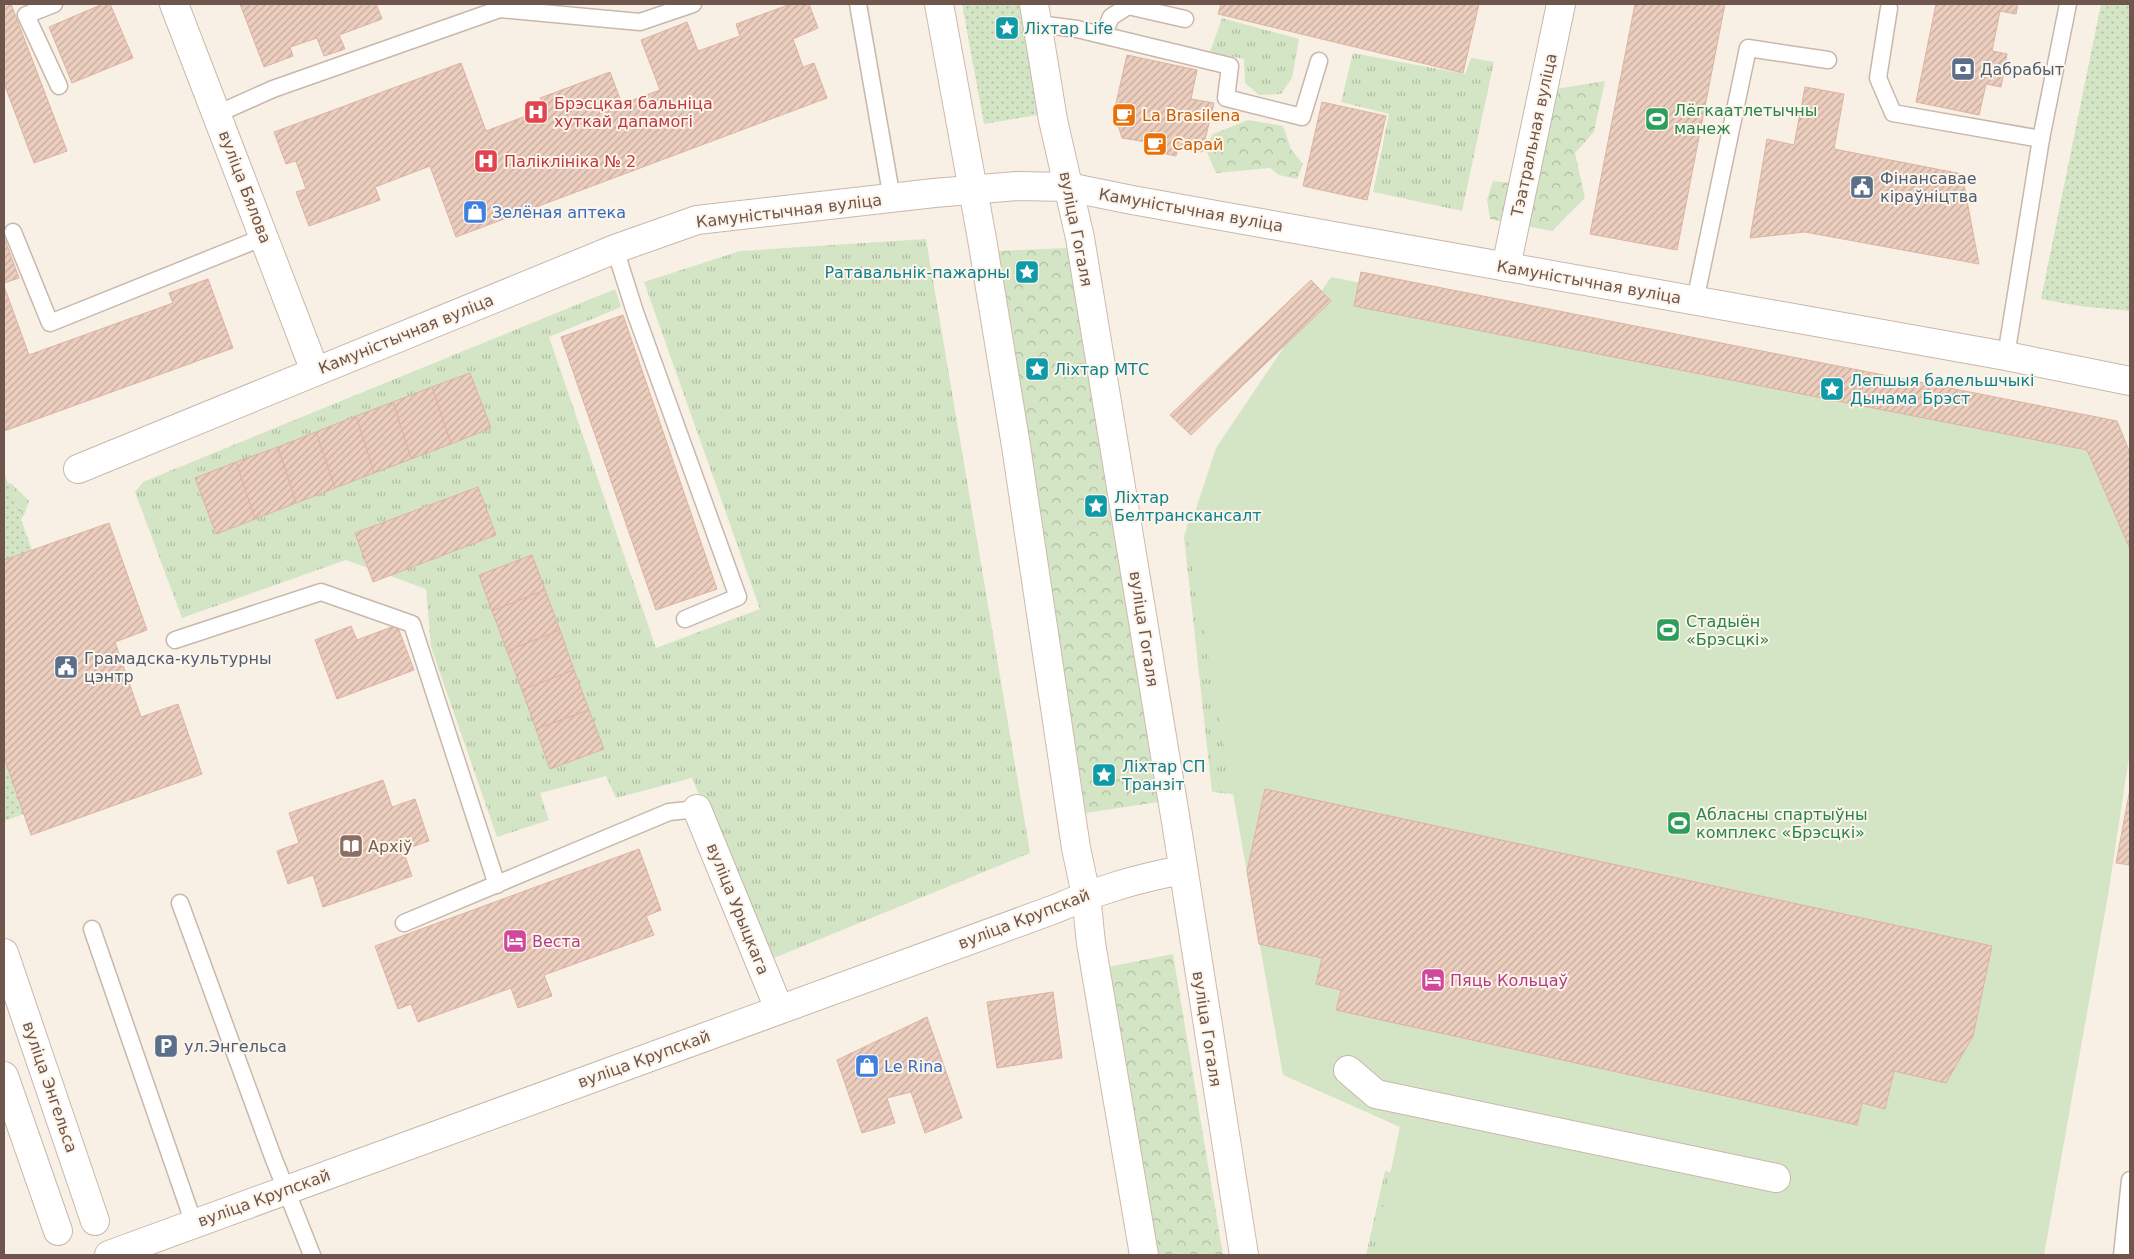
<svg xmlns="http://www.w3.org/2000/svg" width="2134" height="1259" font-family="'DejaVu Sans',sans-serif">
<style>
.grass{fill:url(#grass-tufts)}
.forest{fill:url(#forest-crowns)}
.park{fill:url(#park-dots)}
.pitch{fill:#d4e5c5}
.building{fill:url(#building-hatch);stroke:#ddb3a1}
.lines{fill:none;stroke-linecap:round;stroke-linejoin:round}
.lane-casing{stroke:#c9b7ac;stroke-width:19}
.street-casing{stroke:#c9b7ac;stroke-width:30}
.secondary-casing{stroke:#ceb9ad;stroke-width:30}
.lane{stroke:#fff;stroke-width:16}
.street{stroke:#fff;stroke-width:28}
.secondary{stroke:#fff;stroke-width:28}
.labels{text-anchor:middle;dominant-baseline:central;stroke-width:4;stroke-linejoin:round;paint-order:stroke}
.culture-label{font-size:16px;fill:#0d838f;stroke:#fdf4ea;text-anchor:start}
.service-label{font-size:16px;fill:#4e5e75;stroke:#fdf4ea;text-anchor:start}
.health-label{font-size:16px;fill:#be3a42;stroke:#fdf4ea;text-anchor:start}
.leisure-label{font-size:16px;fill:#27864d;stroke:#fdf4ea;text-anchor:start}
.food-label{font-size:16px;fill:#c56008;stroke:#fdf4ea;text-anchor:start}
.street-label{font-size:16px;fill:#6f564d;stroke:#fdf4ea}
.shop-label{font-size:16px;fill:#366cbe;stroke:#fdf4ea;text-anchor:start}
.education-label{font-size:16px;fill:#785e54;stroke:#fdf4ea;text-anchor:start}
.hotel-label{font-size:16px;fill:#b23c85;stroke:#fdf4ea;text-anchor:start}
</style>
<defs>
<pattern id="grass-tufts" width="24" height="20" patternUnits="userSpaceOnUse" patternTransform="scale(1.25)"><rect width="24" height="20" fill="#d4e5c5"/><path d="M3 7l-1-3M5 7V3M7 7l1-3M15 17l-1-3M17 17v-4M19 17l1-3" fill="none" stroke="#b0bca2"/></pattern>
<pattern id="forest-crowns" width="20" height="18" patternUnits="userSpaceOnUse" patternTransform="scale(1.25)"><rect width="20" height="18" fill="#d4e5c5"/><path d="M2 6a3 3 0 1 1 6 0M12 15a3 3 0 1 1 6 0" fill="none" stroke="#b0bca2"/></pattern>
<pattern id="park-dots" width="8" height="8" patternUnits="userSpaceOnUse" patternTransform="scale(1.25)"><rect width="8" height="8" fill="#d4e5c5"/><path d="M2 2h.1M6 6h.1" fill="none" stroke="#b0bca2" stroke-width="1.8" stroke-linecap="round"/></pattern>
<pattern id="building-hatch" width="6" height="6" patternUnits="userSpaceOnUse" patternTransform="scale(1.25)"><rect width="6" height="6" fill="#eccebf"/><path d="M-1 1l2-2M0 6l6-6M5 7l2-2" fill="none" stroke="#c3aa9d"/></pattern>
</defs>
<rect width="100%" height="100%" fill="#f9f0e5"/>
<g class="grass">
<path d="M1222,18l77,21 -7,39 -11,16 -22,1 -14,-12 -1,-24 -34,-7z"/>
<path d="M1353,53l112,21 6,-16 23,4 -32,149 -89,-19 16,-78 -48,-12z"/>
<path d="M926,239l104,614 -261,107 -77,-182 -76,20 -10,-22 -66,17 9,27 -52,17 -66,-190 -5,-58 -80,-29 -164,58 -47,-126 8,-10 472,-193 6,18 -72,30 107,311 104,-39 -116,-327 96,-31z"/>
<path d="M1191,513l18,8 32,274 -29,-3 -28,-255z"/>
<path d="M1385,1171l24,6 -18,78h-25z"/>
</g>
<g class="forest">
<path d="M1605,81l-11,51 -19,21 10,45 -33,33 -62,-12 -3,-19 6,-19 38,4 25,-96z"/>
<path d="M1248,120l35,6 8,23 12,15 -6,15 -18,-4 -9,-7 -54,5 -11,-25 8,-14z"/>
<path d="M1067,248l91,554 -72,11 -88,-562z"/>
<path d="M4,482l8,2 17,17 -5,14 -14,20z"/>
<path d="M1173,954l50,301h-68l-47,-288z"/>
</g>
<g class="park">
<path d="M962,4h61l20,110 -59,10z"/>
<path d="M2101,4h29v307l-51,-5 -38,-7z"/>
<path d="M4,472l28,78 -28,10z"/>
<path d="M4,757l20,57 -20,7z"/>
</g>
<path class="pitch" d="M1331,277l773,158 26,83v233l-22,144 -64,360h-671l27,-128 -117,-52 -96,-539 29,-88z"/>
<g class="building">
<path d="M4,4h7l56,147 -33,12 -29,-77h-1z"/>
<path d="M103,4h7l23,54 -61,25 -23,-56z"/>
<path d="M240,4h136l6,15 -43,16 6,14 -21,7 -7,-18 -27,9 3,9 -29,11z"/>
<path d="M791,4h18l9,24 -25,11 10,28 11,-4 13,35 -371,139 -26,-71 -55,21 5,13 -71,26 -13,-34 10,-3 -10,-28 -10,3 -12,-32 187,-69 25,68 59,-22 -5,-11 70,-26 12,32 38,-14 -19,-50 46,-18 11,29 42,-15 -4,-12z"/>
<path d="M1221,4h258l-16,69 -245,-59z"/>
<path d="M1635,4h90l-48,246 -87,-16z"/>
<path d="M1936,4h82l-2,10 -16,-3 -8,40 15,3 -6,33 -15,-3 -7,31 -63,-13z"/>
<path d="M1127,55l70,15 -6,29 23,4 -12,49 -24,-5 -2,9 -31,-6 2,-8 -25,-4 -8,-26z"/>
<path d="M1805,87l39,7 -10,55 128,25 17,90 -174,-32 -55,6 17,-99 27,6z"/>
<path d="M1322,102l64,14 -19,84 -64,-14z"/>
<path d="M4,237l15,41 -15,5z"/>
<path d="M1361,272l756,149 13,32v96l-43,-99 -733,-144z"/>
<path d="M208,279l25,69 -229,83v-145l25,69 144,-52 -4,-10z"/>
<path d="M1311,280l20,21 -140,134 -21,-20z"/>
<path d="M623,315l94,274 -61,21 -95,-273z"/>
<path d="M470,373l21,55 -40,16 -19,-57z"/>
<path d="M432,387l19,57 -40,15 -18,-57z"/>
<path d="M393,402l18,57 -37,14 -18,-57z"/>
<path d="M356,416l18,57 -39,15 -19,-56z"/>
<path d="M316,432l19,56 -39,15 -18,-56z"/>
<path d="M278,447l18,56 -41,16 -19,-57z"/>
<path d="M236,462l19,57 -39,15 -21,-56z"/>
<path d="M478,487l18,48 -123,47 -18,-49z"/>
<path d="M109,523l38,107 -32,12 26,75 37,-13 24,70 -171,61 -27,-78v-197z"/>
<path d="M532,555l13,35 -53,21 -13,-36z"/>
<path d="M545,590l15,40 -53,21 -15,-40z"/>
<path d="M397,625l17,45 -77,29 -22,-59 36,-14 6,14z"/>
<path d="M560,630l14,40 -52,20 -15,-39z"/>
<path d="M574,670l15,40 -53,19 -14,-39z"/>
<path d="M589,710l15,39 -54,20 -14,-40z"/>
<path d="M383,780l9,27 23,-8 14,42 -26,9 9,26 -89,31 -10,-32 -25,9 -11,-33 22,-8 -10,-30z"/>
<path d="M1265,789l727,157 -19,90 -27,47 -52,-12 -9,38 -23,-6 -5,22 -521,-115 5,-20 -25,-6 6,-26 -63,-14 -12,-73z"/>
<path d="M2130,789v76l-14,-2z"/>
<path d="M639,849l22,61 -15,6 8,19 -110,40 8,21 -34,12 -7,-20 -93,34 -7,-18 -13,5 -23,-63z"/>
<path d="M1053,992l9,66 -65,10 -10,-66z"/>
<path d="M927,1017l35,101 -37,15 -14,-41 -24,6 8,25 -33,10 -25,-73z"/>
</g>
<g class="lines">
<defs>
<g id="lane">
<path d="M54,4l-28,11 33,71"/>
<path d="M858,4l34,195"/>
<path d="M1889,8l-11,70 15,35 148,26"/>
<path d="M1038,24l39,5 153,37 -4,32 76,19 17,-56"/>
<path d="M1103,35l8,-18 17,-11 57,13"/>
<path d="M217,114l56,-25 227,-80 140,13 53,-18"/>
<path d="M13,232l37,91 214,-86"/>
<path d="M615,249l20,63 103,285 -53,22"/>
<path d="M1695,301l53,-253 80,12"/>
<path d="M2006,356l35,-217 27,-135"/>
<path d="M175,640l146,-48 91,32 85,261"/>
<path d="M180,903l93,254 39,98"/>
<path d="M404,923l265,-111 28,-3"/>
<path d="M92,929l102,295"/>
<path d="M2122,1255l8,-75"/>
</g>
<g id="street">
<path d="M174,4l141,367"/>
<path d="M1506,267l55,-263"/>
<path d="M78,469l537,-220 82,-29 237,-27 83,-7 51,1 64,13 874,156 124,25"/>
<path d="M697,809l82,200"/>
<path d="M4,953l91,268"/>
<path d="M1348,1070l28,24 400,84"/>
<path d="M4,1076l54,155"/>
<path d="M109,1255l946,-346c44,-19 80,-30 127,-39"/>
</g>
<g id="secondary">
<path d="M939,4l43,235 34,207 60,402 10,47 5,48 53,312"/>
<path d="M1034,4l19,116 27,118 97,590 67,427"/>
</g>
</defs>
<use href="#lane" class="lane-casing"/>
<use href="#street" class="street-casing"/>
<use href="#secondary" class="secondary-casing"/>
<use href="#lane" class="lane"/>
<use href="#street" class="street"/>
<use href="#secondary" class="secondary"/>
</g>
<defs>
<symbol id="sight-square" viewBox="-11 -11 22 22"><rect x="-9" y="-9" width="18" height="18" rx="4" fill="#0f9aa8" stroke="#fdf4ea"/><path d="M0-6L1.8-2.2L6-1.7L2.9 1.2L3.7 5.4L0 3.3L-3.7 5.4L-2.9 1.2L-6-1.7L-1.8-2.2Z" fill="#fff"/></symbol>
<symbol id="bank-square" viewBox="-11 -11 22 22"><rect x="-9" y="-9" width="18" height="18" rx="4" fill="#5c6f8a" stroke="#fdf4ea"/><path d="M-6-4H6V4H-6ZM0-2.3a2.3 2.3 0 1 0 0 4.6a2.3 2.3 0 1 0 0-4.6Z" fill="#fff"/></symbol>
<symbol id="hospital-square" viewBox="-11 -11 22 22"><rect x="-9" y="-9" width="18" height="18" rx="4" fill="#e0444e" stroke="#fdf4ea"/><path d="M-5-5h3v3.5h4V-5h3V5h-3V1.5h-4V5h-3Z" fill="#fff"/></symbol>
<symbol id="cafe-square" viewBox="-11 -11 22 22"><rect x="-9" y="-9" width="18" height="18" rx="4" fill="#e8710a" stroke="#fdf4ea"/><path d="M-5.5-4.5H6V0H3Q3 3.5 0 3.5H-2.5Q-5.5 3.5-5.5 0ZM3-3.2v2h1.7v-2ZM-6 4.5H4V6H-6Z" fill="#fff"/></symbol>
<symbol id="stadium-square" viewBox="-11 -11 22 22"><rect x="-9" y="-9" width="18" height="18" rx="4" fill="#2e9e5b" stroke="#fdf4ea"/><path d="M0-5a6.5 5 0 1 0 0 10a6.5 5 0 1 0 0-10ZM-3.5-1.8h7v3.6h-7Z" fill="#fff"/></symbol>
<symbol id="civic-square" viewBox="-11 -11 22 22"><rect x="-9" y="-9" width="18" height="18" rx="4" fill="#5c6f8a" stroke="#fdf4ea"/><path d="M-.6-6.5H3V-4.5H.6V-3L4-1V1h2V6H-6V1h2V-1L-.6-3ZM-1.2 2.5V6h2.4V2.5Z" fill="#fff"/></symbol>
<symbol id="shop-square" viewBox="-11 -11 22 22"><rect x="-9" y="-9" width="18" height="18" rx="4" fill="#3f7fe0" stroke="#fdf4ea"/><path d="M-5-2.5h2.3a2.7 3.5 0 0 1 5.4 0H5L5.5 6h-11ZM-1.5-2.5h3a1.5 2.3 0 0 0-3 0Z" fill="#fff"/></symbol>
<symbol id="library-square" viewBox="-11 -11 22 22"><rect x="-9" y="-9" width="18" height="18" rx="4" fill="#8d6e63" stroke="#fdf4ea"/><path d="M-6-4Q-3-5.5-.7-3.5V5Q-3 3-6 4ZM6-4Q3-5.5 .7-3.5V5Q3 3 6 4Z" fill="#fff"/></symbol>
<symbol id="hotel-square" viewBox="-11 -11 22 22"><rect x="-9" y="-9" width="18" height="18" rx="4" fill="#d1479c" stroke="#fdf4ea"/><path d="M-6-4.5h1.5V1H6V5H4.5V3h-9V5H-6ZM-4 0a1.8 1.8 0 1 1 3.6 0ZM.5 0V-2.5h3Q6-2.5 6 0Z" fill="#fff"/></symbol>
<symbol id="parking-square" viewBox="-11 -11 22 22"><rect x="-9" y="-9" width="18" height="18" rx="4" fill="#5c6f8a" stroke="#fdf4ea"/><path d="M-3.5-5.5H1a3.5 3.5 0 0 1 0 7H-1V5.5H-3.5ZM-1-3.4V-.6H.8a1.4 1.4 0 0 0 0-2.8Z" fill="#fff"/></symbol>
</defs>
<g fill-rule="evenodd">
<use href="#sight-square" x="993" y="14" width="28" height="28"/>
<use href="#bank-square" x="1949" y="55" width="28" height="28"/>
<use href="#hospital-square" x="522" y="98" width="28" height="28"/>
<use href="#cafe-square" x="1110" y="101" width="28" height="28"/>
<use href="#stadium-square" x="1643" y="105" width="28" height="28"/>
<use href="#cafe-square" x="1141" y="130" width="28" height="28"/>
<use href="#hospital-square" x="472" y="147" width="28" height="28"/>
<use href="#civic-square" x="1848" y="173" width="28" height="28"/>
<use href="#shop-square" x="461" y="198" width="28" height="28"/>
<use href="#sight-square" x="1013" y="258" width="28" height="28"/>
<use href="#sight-square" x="1023" y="355" width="28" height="28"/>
<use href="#sight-square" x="1818" y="375" width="28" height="28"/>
<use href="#sight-square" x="1082" y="492" width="28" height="28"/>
<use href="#stadium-square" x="1654" y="616" width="28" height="28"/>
<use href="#civic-square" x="52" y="653" width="28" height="28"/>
<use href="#sight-square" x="1090" y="761" width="28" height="28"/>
<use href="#stadium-square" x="1665" y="809" width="28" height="28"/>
<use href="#library-square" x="337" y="832" width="28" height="28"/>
<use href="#hotel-square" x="501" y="927" width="28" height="28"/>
<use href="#hotel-square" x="1419" y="966" width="28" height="28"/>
<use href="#parking-square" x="152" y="1032" width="28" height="28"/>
<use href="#shop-square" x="853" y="1052" width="28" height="28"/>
</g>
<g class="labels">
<g class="culture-label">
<text x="1024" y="28">Ліхтар Life</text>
<text x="1010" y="272" text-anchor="end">Ратавальнік-пажарны</text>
<text x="1054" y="369">Ліхтар МТС</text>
<text x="1850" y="380">Лепшыя балельшчыкі<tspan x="1850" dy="18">Дынама Брэст</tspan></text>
<text x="1114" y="497">Ліхтар<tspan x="1114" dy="18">Белтранскансалт</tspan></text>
<text x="1122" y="766">Ліхтар СП<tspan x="1122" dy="18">Транзіт</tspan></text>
</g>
<g class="service-label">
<text x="1980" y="69">Дабрабыт</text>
<text x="1880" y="178">Фінансавае<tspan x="1880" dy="18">кіраўніцтва</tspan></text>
<text x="84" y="658">Грамадска-культурны<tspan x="84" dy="18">цэнтр</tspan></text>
<text x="184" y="1046">ул.Энгельса</text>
</g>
<g class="health-label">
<text x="554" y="103">Брэсцкая бальніца<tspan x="554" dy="18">хуткай дапамогі</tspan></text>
<text x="504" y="161">Паліклініка № 2</text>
</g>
<g class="leisure-label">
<text x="1674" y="110">Лёгкаатлетычны<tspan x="1674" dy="18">манеж</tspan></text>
<text x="1686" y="621">Стадыён<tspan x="1686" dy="18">«Брэсцкі»</tspan></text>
<text x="1696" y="814">Абласны спартыўны<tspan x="1696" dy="18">комплекс «Брэсцкі»</tspan></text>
</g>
<g class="food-label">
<text x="1142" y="115">La Brasilena</text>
<text x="1172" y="144">Сарай</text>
</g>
<g class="street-label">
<text transform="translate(1534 135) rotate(-78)">Тэатральная вуліца</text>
<text transform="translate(245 187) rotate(69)">вуліца Бялова</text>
<text transform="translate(1191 210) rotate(10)">Камуністычная вуліца</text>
<text transform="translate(789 211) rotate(-7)">Камуністычная вуліца</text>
<text transform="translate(1076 229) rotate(79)">вуліца Гогаля</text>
<text transform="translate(1589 282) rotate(10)">Камуністычная вуліца</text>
<text transform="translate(406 334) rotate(-22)">Камуністычная вуліца</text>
<text transform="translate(1144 629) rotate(81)">вуліца Гогаля</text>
<text transform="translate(738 909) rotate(68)">вуліца Урыцкага</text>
<text transform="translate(1024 919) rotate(-21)">вуліца Крупскай</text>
<text transform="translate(1207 1029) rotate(81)">вуліца Гогаля</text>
<text transform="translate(644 1059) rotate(-20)">вуліца Крупскай</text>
<text transform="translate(50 1087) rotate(71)">вуліца Энгельса</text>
<text transform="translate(264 1198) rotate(-20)">вуліца Крупскай</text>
</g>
<g class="shop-label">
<text x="492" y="212">Зелёная аптека</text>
<text x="884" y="1066">Le Rina</text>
</g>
<g class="education-label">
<text x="368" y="846">Архіў</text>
</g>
<g class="hotel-label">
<text x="532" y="941">Веста</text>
<text x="1450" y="980">Пяць Кольцаў</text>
</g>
</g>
<rect width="2134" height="1259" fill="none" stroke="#6f564d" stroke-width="10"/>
</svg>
